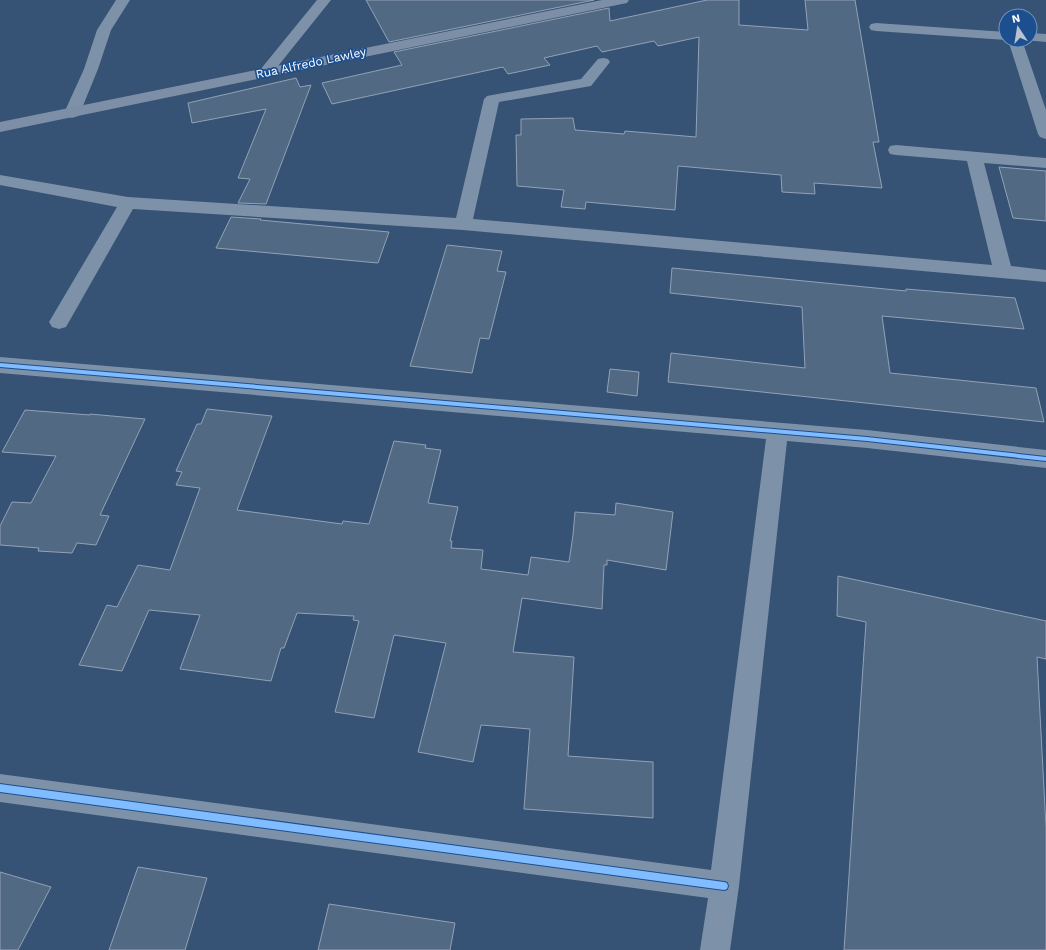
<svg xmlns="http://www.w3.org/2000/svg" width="1046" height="950" font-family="'Work Sans',sans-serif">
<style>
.building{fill:#526984;stroke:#92a2b6}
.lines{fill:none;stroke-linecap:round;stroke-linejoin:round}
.minor{fill:#7d92a8;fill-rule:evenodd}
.major{fill:#7d8ea7;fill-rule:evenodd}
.cycleway-casing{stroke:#1b4f8f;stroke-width:2}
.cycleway{fill:#80bcff;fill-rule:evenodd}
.labels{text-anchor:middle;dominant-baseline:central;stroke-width:3.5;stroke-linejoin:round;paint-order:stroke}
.far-street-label{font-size:12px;fill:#fff;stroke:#1b4f8f}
</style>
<rect width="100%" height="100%" fill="#365274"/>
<g class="building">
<path d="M366,0h228l-205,42z"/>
<path d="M707,0h32v25l69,5 -3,-30h50l24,142h-6l9,46 -68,-5 1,11 -33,-2 -1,-17 -103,-9 -3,44 -89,-8 -1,7 -24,-2 3,-17 -47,-4 -1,-51h5v-16l52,-1 2,12 49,4 1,-3 71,6 3,-100 -41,9 -4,-5 -52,11 -5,-6 -53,12 6,7 -42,9 -5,-7 -171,37 -10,-21 80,-18 -8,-13 215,-44 1,13z"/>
<path d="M296,78l4,9 11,-2 -45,119 -28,-1 12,-24 -12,-1 28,-69 -74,14 -4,-20z"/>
<path d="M999,167l47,4v50l-33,-3z"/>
<path d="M231,217l30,2 -1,1 129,12 -11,31 -162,-15z"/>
<path d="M447,245l55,6 -5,20 9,1 -17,67 -9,-1 -8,35 -62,-7z"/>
<path d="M672,268l234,23v-2l109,9 9,31 -142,-13 8,57 146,15 8,34 -376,-40 3,-29 134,15 -3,-61 -132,-14z"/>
<path d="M610,369l29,3 -2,24 -30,-4z"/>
<path d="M207,409l65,7 -35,94 105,14 1,-3 26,3 25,-83 32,4 -1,3 16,2 -13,53 30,4 -8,34h2l-1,7 32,2 -2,19 47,6 3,-18 38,5 4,-27 2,-23 40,3 1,-12 57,9 -7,58 -59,-10v5h-3l-2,44 -80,-11 -9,54 61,5 -6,99 85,6v56l-129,-9 6,-80 -49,-4 -8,37 -55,-10 28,-109 -52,-8 -20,83 -39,-6 24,-91 -6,-1 1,-4 -57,-3 -13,35h-3l-10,33 -91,-12 20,-54 -51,-5 -27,61 -43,-6 28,-60 10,2 21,-42 32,5 30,-82 -24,-3 6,-13 -6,-1 21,-47h4z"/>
<path d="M25,410l65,5v-1l55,5 -45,96 9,1 -13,29 -19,-2 -5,10 -34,-2 1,-3 -39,-3v-19l12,-24 19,1 25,-47 -54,-4z"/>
<path d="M838,576l208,45v38l-9,-2 9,170v123h-202l22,-328 -29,-6z"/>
<path d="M138,867l69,11 -22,72h-76z"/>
<path d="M0,872l51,15 -33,63h-18z"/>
<path d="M329,904l126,19 -5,27h-132z"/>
</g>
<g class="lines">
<g class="minor">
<path d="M116,0h14l-19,30 -13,39 -18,44 -2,3 -6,2 -6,-2 -2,-3 20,-44 13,-39z"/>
<path d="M317,0h14l-61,76 -5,2 -5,-2 -3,-3 3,-3z"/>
<path d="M876,23l130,9v8h1h-1l-130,-9 -5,-1 -2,-3 2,-3z"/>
<path d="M1030,33l16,1v8l-21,-2h5z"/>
<path d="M1008,40h14l24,70v29l-6,-2 -2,-3z"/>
<path d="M603,58l5,1 2,3 -19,24 -92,16 -26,117 519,46 -25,-104 -71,-6 -6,-1 -2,-4 2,-4 6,-1 150,13v10l-62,-5 27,103 35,4v12l-583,-52 -330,-21 -67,118 -7,2 -7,-2 -3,-5 68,-115 -117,-22v-10l128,22 328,21 28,-119 3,-3 94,-17 17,-20z"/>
<path d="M0,357l867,73 179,20v18l-179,-20 -80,-7 -48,445 -9,64h-30l8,-52 -708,-96v-28l711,96 55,-431 -766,-66z"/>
</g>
<path class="major" d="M602,0h27l-2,3 -5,1 -622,128v-10z"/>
<defs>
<g id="cycleway">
<path d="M0,363l867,74 179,20v4l-179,-20 -867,-74z"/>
<path d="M0,784l724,98 3,1 1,3 -1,3 -3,1 -724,-98z"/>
</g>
</defs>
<use href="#cycleway" class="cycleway-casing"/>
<use href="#cycleway" class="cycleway"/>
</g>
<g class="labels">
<g class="far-street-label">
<text transform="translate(311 63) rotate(-12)">Rua Alfredo Lawley</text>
</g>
</g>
<g transform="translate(1018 28) rotate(348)"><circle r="19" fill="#1b4f8f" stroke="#7695bc"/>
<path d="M0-3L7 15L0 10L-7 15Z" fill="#b9c2ce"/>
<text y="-6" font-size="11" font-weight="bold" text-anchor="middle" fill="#ffffff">N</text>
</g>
</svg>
